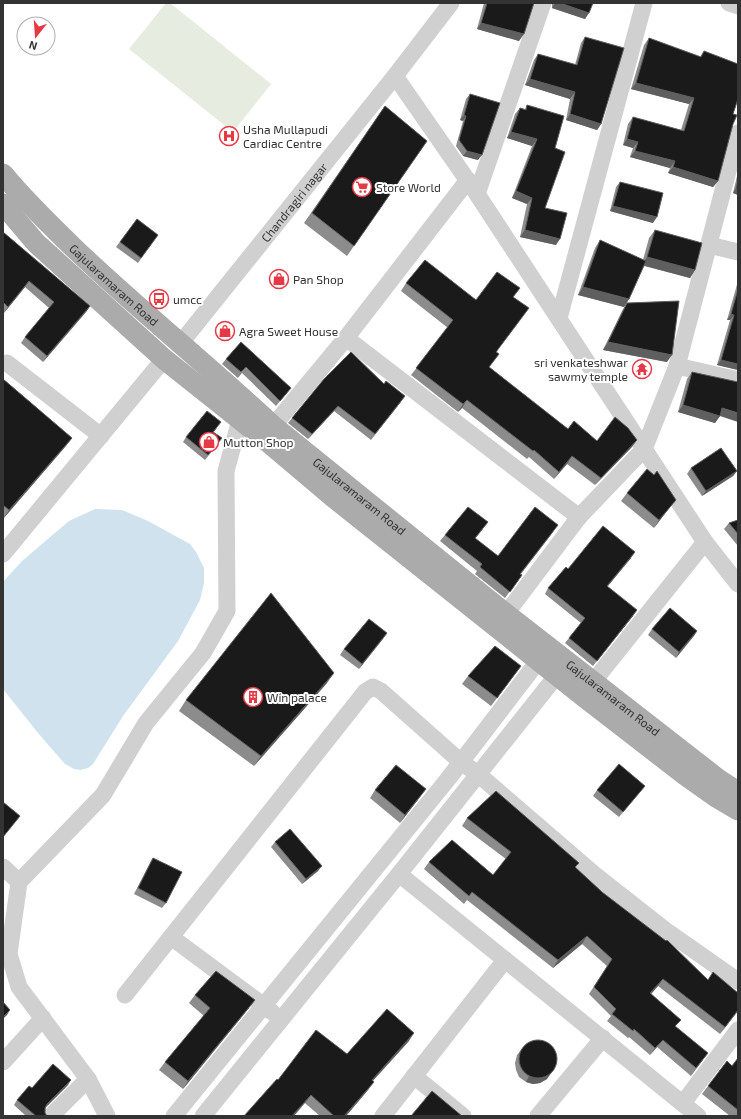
<svg xmlns="http://www.w3.org/2000/svg" width="741" height="1119" font-family="'Exo 2',sans-serif">
<style>
.green{fill:#e6ecdf}
.water{fill:#cfe2ee}
.lines{fill:none;stroke-linecap:round;stroke-linejoin:round}
.minor{stroke:#d0d0d0;stroke-width:17}
.major{stroke:#ababab;stroke-width:21}
.wall{fill:#8c8c8c}
.shaded-wall{fill:#5f5f5f}
.building{fill:#1a1a1a;stroke:#5f5f5f}
.labels{text-anchor:middle;dominant-baseline:central;stroke-width:4;stroke-linejoin:round;paint-order:stroke}
.poi-label{font-size:12px;fill:#333;stroke:#fff;text-anchor:start}
.street-label{font-size:12px;fill:#333;stroke:#fff}
</style>
<rect width="100%" height="100%" fill="#fff"/>
<path class="green" d="M166,3h4l101,81 -38,48 -104,-83z"/>
<path class="water" d="M95,509l27,1 26,11 42,23 6,8 8,16v15l-4,17 -22,41 -55,75 -30,48 -5,4 -8,2 -6,-1 -9,-5 -27,-31 -35,-44v-107l19,-21 47,-40z"/>
<g class="lines">
<g class="minor">
<path d="M729,3l9,3"/>
<path d="M395,76l82,118 228,348 33,42"/>
<path d="M477,194l66,-191"/>
<path d="M709,245l29,7"/>
<path d="M559,318l85,-315"/>
<path d="M346,338l233,179"/>
<path id="s1" d="M180,344l215,-268 56,-73"/>
<path d="M7,363l94,73"/>
<path d="M677,366l61,14"/>
<path d="M273,426l73,-88 122,-158"/>
<path d="M3,554l161,-195"/>
<path d="M506,614l73,-97 65,-68 33,-83 61,-233"/>
<path d="M593,682l112,-140"/>
<path d="M3,867l16,15"/>
<path d="M399,874l299,242"/>
<path d="M171,937l101,75"/>
<path d="M125,995l240,-303 8,-5 8,4 80,71 17,12 117,101 70,55 73,51"/>
<path d="M3,1062l40,-44"/>
<path d="M414,1076l49,40"/>
<path d="M683,1103l55,-73"/>
<path d="M51,1116l37,-37"/>
<path d="M107,1116l-19,-37 -69,-92 -10,-33 10,-72 84,-87 43,-72 57,-70 24,-42 -1,-140 14,-51"/>
<path d="M174,1116l274,-337 91,-119"/>
<path d="M203,1116l196,-242 158,-199"/>
<path d="M383,1116l122,-156"/>
<path d="M538,1116l65,-78"/>
</g>
<g class="major">
<path id="s2" d="M3,174c22,27 48,52 73,76 64,61 133,116 197,176l233,188 212,165 20,13"/>
<path d="M3,204l33,39 128,116 98,78 71,60 250,199 102,79 31,22 22,13"/>
</g>
</g>
<g class="wall">
<path d="M484,3h50l-15,38 -42,-12z"/>
<path d="M552,3h41l-8,16 -33,-11z"/>
<path d="M585,37l16,87 -4,6 -31,-10 4,-21 -45,-14 9,-25 4,-6 37,11 6,-22z"/>
<path d="M649,38l51,19 4,-6 29,63v10l-15,57 -5,6 -45,-14 2,-5 -40,-11 3,-9 -10,-3 5,-21 5,-7 48,13 8,-26 -58,-15 13,-44z"/>
<path d="M470,94l8,66 -15,-4 -7,-10 7,-25 -3,-1 6,-21z"/>
<path d="M527,105l28,43 -10,60 11,37 -36,-8 7,-33 -15,-6 20,-52 -25,-8 8,-24 5,-6 5,1z"/>
<path d="M385,106l42,35 -80,115 -43,-33z"/>
<path d="M738,172v23l-5,-2z"/>
<path d="M620,182l33,41 -43,-12 6,-24z"/>
<path d="M137,219l21,16 -20,28 -22,-16z"/>
<path d="M655,230l40,40 -5,8 -46,-12 -15,33 -5,8 -46,-12 17,-47 5,-8 43,20 6,-22z"/>
<path d="M3,232l87,74 -4,6 -43,50 -22,-19 4,-6 24,-29 -24,-21 -21,26 -1,-1z"/>
<path d="M738,281v89l-21,-5 13,-45h-3z"/>
<path d="M406,283l70,17 37,-3 -16,55 2,2 -10,13 79,62 29,12 40,-1 -6,8 -36,37 -28,-21 -13,15 -25,-22 -2,2 -65,-51 -4,4 -47,-37 37,-47 -47,-37z"/>
<path d="M627,303l40,59 -64,-12 19,-39z"/>
<path d="M226,359l65,29 -15,18 -34,-33 -4,5 -16,-14z"/>
<path d="M692,372l28,44 -5,7 -37,-11 9,-33z"/>
<path d="M3,379l69,59 -7,9 -62,72z"/>
<path d="M324,379l77,23 -30,38 -37,-29 -26,28 -20,-16z"/>
<path d="M217,428l-3,4 4,12 -13,16 -22,-18 3,-5z"/>
<path d="M691,468l46,3 -4,5 -31,20 -15,-22z"/>
<path d="M627,493l43,14 -16,21 -33,-27z"/>
<path d="M738,520v26l-14,-17 5,-6z"/>
<path d="M483,529l-8,10 23,17 56,-25 -33,43 1,1 -17,23 -30,-24 2,-3 -37,-30 5,-6z"/>
<path d="M631,558l-24,29 26,29 -40,50 -28,-23 16,-20 -36,-29 3,-6 20,-19z"/>
<path d="M652,629l45,2 -21,27 -28,-23z"/>
<path d="M387,633l-28,36 -19,-14 4,-6z"/>
<path d="M521,666l-30,40 -29,-22 6,-8z"/>
<path d="M327,683l-73,83 -75,-55 7,-11z"/>
<path d="M645,786l-4,5 -22,26 -26,-21 4,-6z"/>
<path d="M375,790l45,7 -20,26 -30,-25z"/>
<path d="M467,818l108,50 163,143 -18,23 -62,-48 -7,8 25,33 27,33 -12,16 -34,-29 -7,8 -21,-18 -1,1 -21,-17 4,-5 -22,-22 18,-28 -25,-22 -29,24 -86,-68 -3,4 -40,-35 5,-7 64,13 13,-16 -44,-33z"/>
<path d="M275,842l43,29 -16,13 -31,-37z"/>
<path d="M153,858l13,45 -4,5 -28,-14 16,-31z"/>
<path d="M195,995l54,13 -66,81 -24,-19 6,-8 39,-46 -15,-13z"/>
<path d="M409,1041l-36,40 -5,9 -22,26h-26l-42,-36 69,-26z"/>
<path d="M521,1050l26,29 -7,4 -7,1 -7,-2 -7,-5 -3,-7 -1,-7 2,-8z"/>
<path d="M738,1058v58h-8l-28,-22 6,-8 24,-20z"/>
<path d="M68,1085l-22,22 -1,6 2,3h-21l-12,-11 3,-5 15,-12z"/>
</g>
<g class="shaded-wall">
<path d="M555,3h5l29,10 -4,6 -33,-11z"/>
<path d="M481,23l43,11 -5,7 -42,-12z"/>
<path d="M530,79l45,13 -5,7 -45,-14z"/>
<path d="M636,83l58,15 -5,6 -58,-15z"/>
<path d="M570,114l31,10 -4,6 -31,-10z"/>
<path d="M464,115l2,1 -3,5 -3,-1z"/>
<path d="M511,132l26,7 -5,7 -25,-8z"/>
<path d="M627,139l11,3 -5,6 -10,-3z"/>
<path d="M467,151l15,4 -4,5 -15,-4z"/>
<path d="M635,151l40,10 -5,7 -40,-11z"/>
<path d="M673,167l45,14 -5,6 -45,-14z"/>
<path d="M736,188h2v7l-5,-2z"/>
<path d="M516,191l16,7 -5,6 -15,-6z"/>
<path d="M613,206l44,11 -4,6 -43,-12z"/>
<path d="M525,230l35,9 -4,6 -36,-8z"/>
<path d="M647,257l48,13 -5,8 -48,-13z"/>
<path d="M29,281l-4,6 -21,26 4,-6z"/>
<path d="M583,287l46,12 -5,8 -46,-12z"/>
<path d="M90,306l-4,6 -43,50 4,-6z"/>
<path d="M731,314l3,1 -4,5h-3z"/>
<path d="M608,342l64,13 -5,7 -64,-12z"/>
<path d="M721,360l17,4v6l-21,-5z"/>
<path d="M467,400l-5,8 -4,4 5,-8z"/>
<path d="M683,405l39,3 16,5v9l-18,-6 -5,7 -37,-11z"/>
<path d="M338,406l-4,5 -26,28 4,-5z"/>
<path d="M72,438l-7,9 -62,72 6,-9z"/>
<path d="M637,440l-6,8 -36,37 6,-7z"/>
<path d="M572,456l-5,8 -13,15 5,-7z"/>
<path d="M737,471l-4,5 -31,20 4,-5z"/>
<path d="M676,500l-6,7 -16,21 5,-8z"/>
<path d="M635,552l-4,6 -28,34 4,-6z"/>
<path d="M637,610l-4,6 -40,50 4,-5z"/>
<path d="M697,631l-3,5 -18,22 3,-6z"/>
<path d="M387,633l-4,6 -24,30 3,-5z"/>
<path d="M334,673l-7,10 -73,83 7,-10z"/>
<path d="M426,789l-6,8 -20,26 5,-8z"/>
<path d="M322,866l-4,5 -16,13 4,-5z"/>
<path d="M587,936l-5,8 -29,24 5,-8z"/>
<path d="M663,979l-5,7 -13,15 5,-8z"/>
<path d="M255,1000l-6,8 -66,81 5,-8z"/>
<path d="M10,1010l-3,5 -4,4v-2z"/>
<path d="M738,1010v1l-18,23 5,-7z"/>
<path d="M414,1033l-5,8 -43,47 6,-8z"/>
<path d="M663,1040l-6,7 -7,8 5,-7z"/>
<path d="M555,1068l-8,11 -7,4 -7,1 -7,-2 3,-6z"/>
<path d="M71,1080l-3,5 -24,24 3,-5z"/>
<path d="M374,1082l-6,8 -22,26h-2z"/>
<path d="M311,1095l-6,8 -11,13h-2z"/>
</g>
<g class="building">
<path d="M487,3h47l-10,31 -43,-11z"/>
<path d="M560,3h33l-4,10z"/>
<path d="M585,37l39,11 -23,76 -31,-10 5,-22 -45,-13 8,-25 39,11z"/>
<path d="M649,38l52,19 3,-6 34,13v35l-5,15 4,1 -4,9 -15,57 -45,-14 2,-6 -40,-10 3,-9 -11,-3 6,-22 51,14 10,-33 -58,-15z"/>
<path d="M470,94l30,9 -18,52 -15,-4 -8,-11 7,-24 -2,-1z"/>
<path d="M527,105l37,11 -9,32 10,4 -20,56 22,5 -7,26 -35,-9 7,-32 -16,-7 21,-52 -26,-7 9,-24 6,2z"/>
<path d="M385,106l42,35 -73,105 -42,-33z"/>
<path d="M738,181v7h-2z"/>
<path d="M620,182l43,11 -6,24 -44,-11z"/>
<path d="M137,219l21,16 -17,23 -21,-16z"/>
<path d="M655,230l47,13 -7,27 -48,-13z"/>
<path d="M3,232l87,74 -43,50 -22,-19 29,-35 -25,-21 -21,26 -5,-5z"/>
<path d="M600,240l46,21 -17,38 -46,-12z"/>
<path d="M425,260l51,40 21,-28 23,16 -7,9 16,11 -33,44 3,2 -10,13 79,62 6,-8 23,20 18,-24 13,11 9,12 -36,38 -29,-22 -13,16 -25,-22 -1,1 -66,-51 -4,4 -47,-36 37,-48 -47,-37z"/>
<path d="M738,289v75l-17,-4 13,-45 -3,-1z"/>
<path d="M679,301l-7,54 -64,-13 19,-39z"/>
<path d="M241,342l50,46 -11,13 -34,-34 -5,5 -15,-13z"/>
<path d="M351,352l33,32 2,-3 19,15 -30,38 -37,-28 -26,28 -20,-16 32,-39z"/>
<path d="M692,372l46,10v31l-16,-5 -2,8 -37,-11z"/>
<path d="M3,379l69,59 -63,72 -6,-5z"/>
<path d="M207,411l14,11 -8,10 9,6 -14,17 -22,-18z"/>
<path d="M721,448l16,23 -31,20 -15,-23z"/>
<path d="M647,469l7,6 3,-4 19,29 -17,20 -32,-27z"/>
<path d="M468,507l20,15 -13,16 23,18 37,-49 23,18 -38,49 2,1 -12,17 -30,-25 2,-3 -37,-29z"/>
<path d="M738,520v14l-9,-11z"/>
<path d="M603,526l32,26 -28,34 30,24 -40,51 -28,-23 16,-20 -37,-30 18,-21 2,2z"/>
<path d="M271,593l63,80 -73,83 -75,-56z"/>
<path d="M670,608l27,23 -18,21 -27,-23z"/>
<path d="M369,619l18,14 -25,31 -18,-15z"/>
<path d="M495,646l26,20 -24,32 -29,-22z"/>
<path d="M619,764l26,22 -22,26 -26,-22z"/>
<path d="M396,765l30,24 -21,26 -30,-25z"/>
<path d="M496,791l83,72 -4,4 27,25 64,49 1,-1 41,40 5,-8 25,21v17l-13,17 -62,-48 -13,14 31,27 -6,6 33,27 -12,15 -33,-28 -8,8 -21,-19 -1,2 -21,-17 4,-5 -22,-22 18,-28 -25,-23 -29,24 -86,-68 -3,4 -40,-34 23,-22 41,35 18,-23 -44,-34z"/>
<path d="M3,802l17,14 -17,21z"/>
<path d="M290,829l32,37 -16,13 -31,-37z"/>
<path d="M153,858l29,14 -16,31 -28,-15z"/>
<path d="M216,971l39,29 -67,81 -23,-19 45,-54 -15,-13z"/>
<path d="M3,1002l7,8 -7,7z"/>
<path d="M387,1009l27,24 -42,47 2,2 -30,34h-10l-23,-21 -19,21h-48l33,-37 1,1 38,-50 31,24z"/>
<circle cx="538" cy="1059" r="19"/>
<path d="M738,1058v52l-30,-24 19,-25 5,5z"/>
<path d="M53,1064l18,16 -24,24 -2,4v5l2,3h-11l-19,-16 12,-14 3,2z"/>
<path d="M432,1091l30,25h1h-52z"/>
</g>
<defs>
<symbol id="hospital-ring" viewBox="-11 -11 22 22"><circle r="9.5" fill="#fff" stroke="#e63946" stroke-width="1.5"/><path d="M-5-5h3v3.5h4V-5h3V5h-3V1.5h-4V5h-3Z" fill="#e63946"/></symbol>
<symbol id="supermarket-ring" viewBox="-11 -11 22 22"><circle r="9.5" fill="#fff" stroke="#e63946" stroke-width="1.5"/><path d="M-6-5.5h2.5l.6 2H6L4.5 2H-2.5L-4.4-4H-6ZM-1.5 3.2a1.3 1.3 0 1 0 .1 0ZM3 3.2a1.3 1.3 0 1 0 .1 0Z" fill="#e63946"/></symbol>
<symbol id="shop-ring" viewBox="-11 -11 22 22"><circle r="9.5" fill="#fff" stroke="#e63946" stroke-width="1.5"/><path d="M-5-2.5h2.3a2.7 3.5 0 0 1 5.4 0H5L5.5 6h-11ZM-1.5-2.5h3a1.5 2.3 0 0 0-3 0Z" fill="#e63946"/></symbol>
<symbol id="bus-ring" viewBox="-11 -11 22 22"><circle r="9.5" fill="#fff" stroke="#e63946" stroke-width="1.5"/><path d="M-5-6H5V4H4V6H2V4H-2V6H-4V4H-5ZM-3.5-4V0h7V-4ZM-3.5 1.2v1.5H-2V1.2ZM2 1.2v1.5H3.5V1.2Z" fill="#e63946"/></symbol>
<symbol id="temple-ring" viewBox="-11 -11 22 22"><circle r="9.5" fill="#fff" stroke="#e63946" stroke-width="1.5"/><path d="M0-6L5-2H3V0L6.5 2.5H4V6H1.5V3h-3V6H-4V2.5H-6.5L-3 0V-2H-5Z" fill="#e63946"/></symbol>
<symbol id="building-ring" viewBox="-11 -11 22 22"><circle r="9.5" fill="#fff" stroke="#e63946" stroke-width="1.5"/><path d="M-4-6H4V6H1V3H-1V6H-4ZM-2.5-4.3h1.7v1.8h-1.7ZM.8-4.3h1.7v1.8H.8ZM-2.5-1h1.7V.8h-1.7ZM.8-1h1.7V.8H.8Z" fill="#e63946"/></symbol>
</defs>
<g fill-rule="evenodd">
<use href="#hospital-ring" x="218" y="125" width="22" height="22"/>
<use href="#supermarket-ring" x="351" y="176" width="22" height="22"/>
<use href="#shop-ring" x="268" y="268" width="22" height="22"/>
<use href="#bus-ring" x="148" y="288" width="22" height="22"/>
<use href="#shop-ring" x="214" y="320" width="22" height="22"/>
<use href="#temple-ring" x="631" y="358" width="22" height="22"/>
<use href="#shop-ring" x="198" y="431" width="22" height="22"/>
<use href="#building-ring" x="242" y="686" width="22" height="22"/>
</g>
<g class="labels">
<g class="poi-label">
<text x="243" y="129">Usha Mullapudi<tspan x="243" dy="14">Cardiac Centre</tspan></text>
<text x="376" y="187">Store World</text>
<text x="293" y="279">Pan Shop</text>
<text x="173" y="299">umcc</text>
<text x="239" y="331">Agra Sweet House</text>
<text x="628" y="362" text-anchor="end">sri venkateshwar<tspan x="628" dy="14">sawmy temple</tspan></text>
<text x="223" y="442">Mutton Shop</text>
<text x="267" y="697">Win palace</text>
</g>
<g class="street-label">
<text stroke="none"><textPath href="#s1" startOffset="182">Chandragiri nagar</textPath></text>
<text stroke="none"><textPath href="#s2" startOffset="157">Gajularamaram Road</textPath></text>
<text stroke="none"><textPath href="#s2" startOffset="481">Gajularamaram Road</textPath></text>
<text stroke="none"><textPath href="#s2" startOffset="805">Gajularamaram Road</textPath></text>
</g>
</g>
<rect width="741" height="1119" fill="none" stroke="#333333" stroke-width="8"/>
<g transform="translate(36 36) rotate(197)"><circle r="19" fill="#ffffff" stroke="#adadad"/>
<path d="M0-3L7 15L0 10L-7 15Z" fill="#e63946"/>
<text y="-6" font-size="11" font-weight="bold" text-anchor="middle" fill="#333333">N</text>
</g>
</svg>
